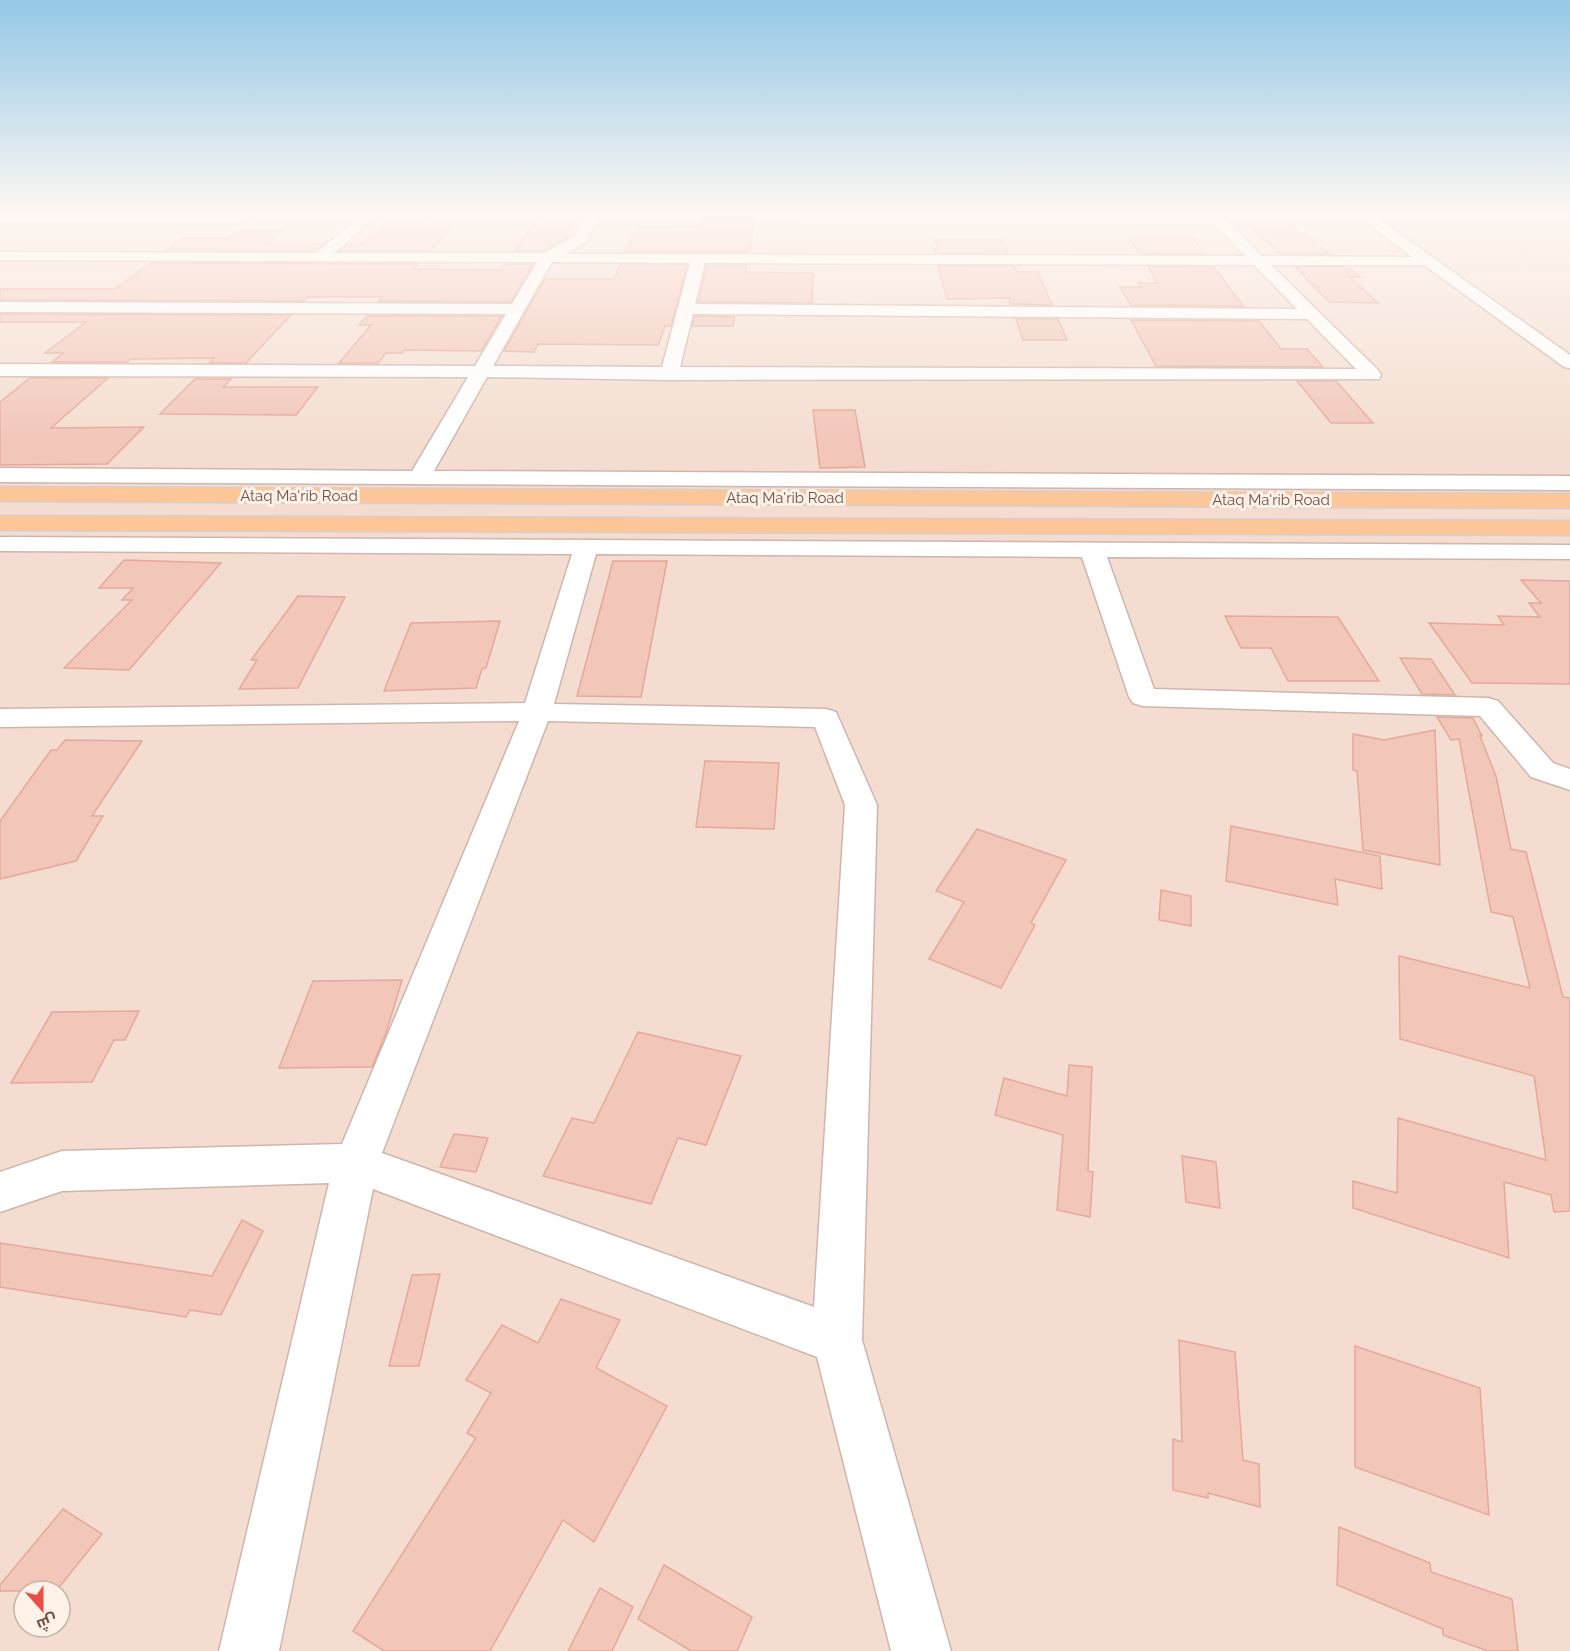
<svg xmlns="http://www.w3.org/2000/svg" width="1570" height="1651" font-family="Raleway,Cairo,sans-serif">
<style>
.residential{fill:#f4ddd0;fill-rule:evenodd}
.building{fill:#f2c6b9;stroke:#e4a999;stroke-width:1.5}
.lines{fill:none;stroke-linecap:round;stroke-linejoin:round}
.street-casing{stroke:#cfb5ab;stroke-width:3}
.primary-casing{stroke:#d8cecc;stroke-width:3}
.street{fill:#fff;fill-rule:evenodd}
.primary{fill:#fcc699;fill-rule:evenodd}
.labels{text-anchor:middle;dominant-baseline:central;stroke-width:6;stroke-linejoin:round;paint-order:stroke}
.far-street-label{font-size:15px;fill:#745048;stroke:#fff2e8}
</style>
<rect width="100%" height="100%" fill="#fcede1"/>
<path class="residential" d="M0,213h1570v1438h-1570zM24,1591h36v36h-36z"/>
<g class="building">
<path d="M397,213h40l-8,8h28l-27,30h-90l8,-7h14z"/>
<path d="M541,213h40l-14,25 -24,13h-29z"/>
<path d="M703,217h53l-7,35h-124l11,-25 64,-1z"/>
<path d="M1241,218h42l47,36h-50z"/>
<path d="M237,231h44l-14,13h56l-8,7 -148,-1 16,-12h45z"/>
<path d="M1130,239h64l10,15 -65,-1z"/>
<path d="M935,240h66l7,13h-73l-1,-4h4z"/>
<path d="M151,263l267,1 -5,5 88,1 4,-6h28l-22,38 -132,-1 4,-4h-75l-4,4 -304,-1v-11h115z"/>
<path d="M620,265h67l-16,61h-6l-7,19 -120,-1 -4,8 -30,-1 41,-72h69z"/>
<path d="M707,265h40l-1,7 67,1 -1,30 -114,-1z"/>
<path d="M938,266h76l3,6h21l14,33 -41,-1 -2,-6 -62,1z"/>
<path d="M1148,267h66l29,39 -112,-1 -11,-18h22l-3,-4h19z"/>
<path d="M1295,267h52l13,10h-10l28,26 -49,-1z"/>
<path d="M0,314l291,1 -45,48h-37l5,-5 -83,1 -4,3h-75l11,-9h-18l41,-31h-86z"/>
<path d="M367,316h135l-21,35 -77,-1 -2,3h-16l-8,10h-39l32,-38h-12z"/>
<path d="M695,316l39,1 -1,9h-41z"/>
<path d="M1016,319h42l9,21h-44z"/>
<path d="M1131,320l128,1 22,28h26l16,18 -167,-1z"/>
<path d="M30,378h78l-57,50 93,-1 -37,37 -107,1v-63z"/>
<path d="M195,379h36l-8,8h95l-22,28 -136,-1z"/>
<path d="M1297,381h39l37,42h-42z"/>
<path d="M813,410h42l10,57 -45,1z"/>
<path d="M124,560l97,3 -92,107 -65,-2 68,-68h-10l11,-12h-34z"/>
<path d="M613,561h54l-26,136 -64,-1z"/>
<path d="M1521,580l49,1v103l-98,-1 -43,-60 75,2 -6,-9 42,1 -11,-14h12z"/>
<path d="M298,596l47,1 -47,91 -59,1 18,-29h-6z"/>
<path d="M1225,616l113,1 41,64h-91l-17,-33h-30z"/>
<path d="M500,621l-14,47 -4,1 -6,19 -92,3 27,-68z"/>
<path d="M1400,658l31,1 24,36 -33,-1z"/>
<path d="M1437,717l36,1 9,18h-2l16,40 15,73 15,3 37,145 7,1v213l-16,1 -3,-17 -47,-13 5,76 -156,-50v-27l44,12 1,-75 148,42 -12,-84 -134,-37 -1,-83 131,32 -17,-71 -22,-5 -32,-173 -8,1z"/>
<path d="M1435,730l5,135 -77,-15 -6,-79 -4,-1v-36l31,6z"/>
<path d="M65,740l77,1 -50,75h11l-27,45 -76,18v-58l51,-71h6z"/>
<path d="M705,761l74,2 -5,66 -78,-2z"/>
<path d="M1231,826l149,30 2,33 -47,-10 3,26 -112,-24z"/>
<path d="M977,829l89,31 -35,63 4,2 -34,63 -72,-29 35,-57 -28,-11z"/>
<path d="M1161,890l30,6v30l-32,-6z"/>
<path d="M402,980l-16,53 -14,34 -93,1 34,-87z"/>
<path d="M139,1011l-14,29h-11l-22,42 -81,1 41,-71z"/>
<path d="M638,1032l103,24 -35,89 -28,-7 -27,66 -108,-28 29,-58 22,5z"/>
<path d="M1069,1065l23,2 -4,104 5,1 -3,45 -33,-7 6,-75 -68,-20 9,-37 63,18z"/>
<path d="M454,1134l34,4 -12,34 -36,-5z"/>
<path d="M1182,1156l34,6 4,46 -34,-6z"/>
<path d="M242,1220l21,11 -42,84 -31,-5 -4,7 -186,-30v-44l212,33z"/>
<path d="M440,1274l-21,92h-30l23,-91z"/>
<path d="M561,1299l59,21 -24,48 71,38 -73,136 -31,-22 -73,131h-106l-31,-20 123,-193 -9,-5 24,-40 -25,-13 36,-55 36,18z"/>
<path d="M1179,1340l56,12 8,108 16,4 1,43 -52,-14v5l-35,-8v-51l9,3z"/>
<path d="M1355,1346l125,42 9,127 -134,-48z"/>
<path d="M63,1509l39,25 -46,57h-56v-6z"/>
<path d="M1339,1527l91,36 1,9 81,27 6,52h-30l-45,-16v-6l-106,-44z"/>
<path d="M664,1565l88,52 -15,34h-46l-53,-32z"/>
<path d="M600,1588l33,19 -21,44h-44z"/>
</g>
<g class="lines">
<defs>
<g id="street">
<path d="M238,213h16l-14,9h-240v-8z"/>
<path d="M365,213h15l-46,40h210l31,-17 12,-23h14l-15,29 -20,12 679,2 -31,-32h-412l-7,-4 7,-4h404l-2,-3h15l43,43 150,1 -58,-44h16l200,142v13l-6,-1 -140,-102h-153l108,106 2,4 -2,4 -710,1 -182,-3 -53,94 1136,5v14l-1570,-8v-14l412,3 56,-94 -468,-1v-12l475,2 31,-52 -506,-2v-10l512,2 25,-42 -537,-2v-8l316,1zM552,262l138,1 -28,104 -169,-1zM705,263l549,2 43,44 -602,-5zM693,314l614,5 49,50 -676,-2z"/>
<path d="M0,537l1570,8v14l-463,-2 47,132 334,9 10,3 55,62 17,6v21l-39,-13 -51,-61 -337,-10 -10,-3 -4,-6 -47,-140 -486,-3 -42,150 272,5 10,3 41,93 -15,535 89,311h-60l-74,-294 -444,-168 -94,462h-60l110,-468 -267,8 -62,21v-40l62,-21 280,-7 177,-423 -519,6v-18l525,-6 47,-149 -572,-3zM548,721l267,6 30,78 -31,502 -432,-154z"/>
</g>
<g id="primary">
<path d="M0,487l1570,7v14l-1570,-7z"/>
<path d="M0,516l1570,5v14l-1570,-5z"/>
</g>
</defs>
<use href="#street" class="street-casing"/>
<use href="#primary" class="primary-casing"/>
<use href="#street" class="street"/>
<use href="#primary" class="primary"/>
</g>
<linearGradient id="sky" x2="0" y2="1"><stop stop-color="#94c8e6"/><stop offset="0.48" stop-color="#fef7f2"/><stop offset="1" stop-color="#fef7f2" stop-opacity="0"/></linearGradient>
<rect width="1570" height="444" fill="url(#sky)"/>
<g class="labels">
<g class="far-street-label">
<text x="299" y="496">Ataq Ma'rib Road</text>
<text x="785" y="498">Ataq Ma'rib Road</text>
<text x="1271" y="500">Ataq Ma'rib Road</text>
</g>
</g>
<g transform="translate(42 1609) rotate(159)"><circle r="28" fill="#fff2e8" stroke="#c7b1a8" stroke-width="1.5"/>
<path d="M0-4.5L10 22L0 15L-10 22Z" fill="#e84e45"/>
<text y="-9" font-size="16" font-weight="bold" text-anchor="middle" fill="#745048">ش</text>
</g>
</svg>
